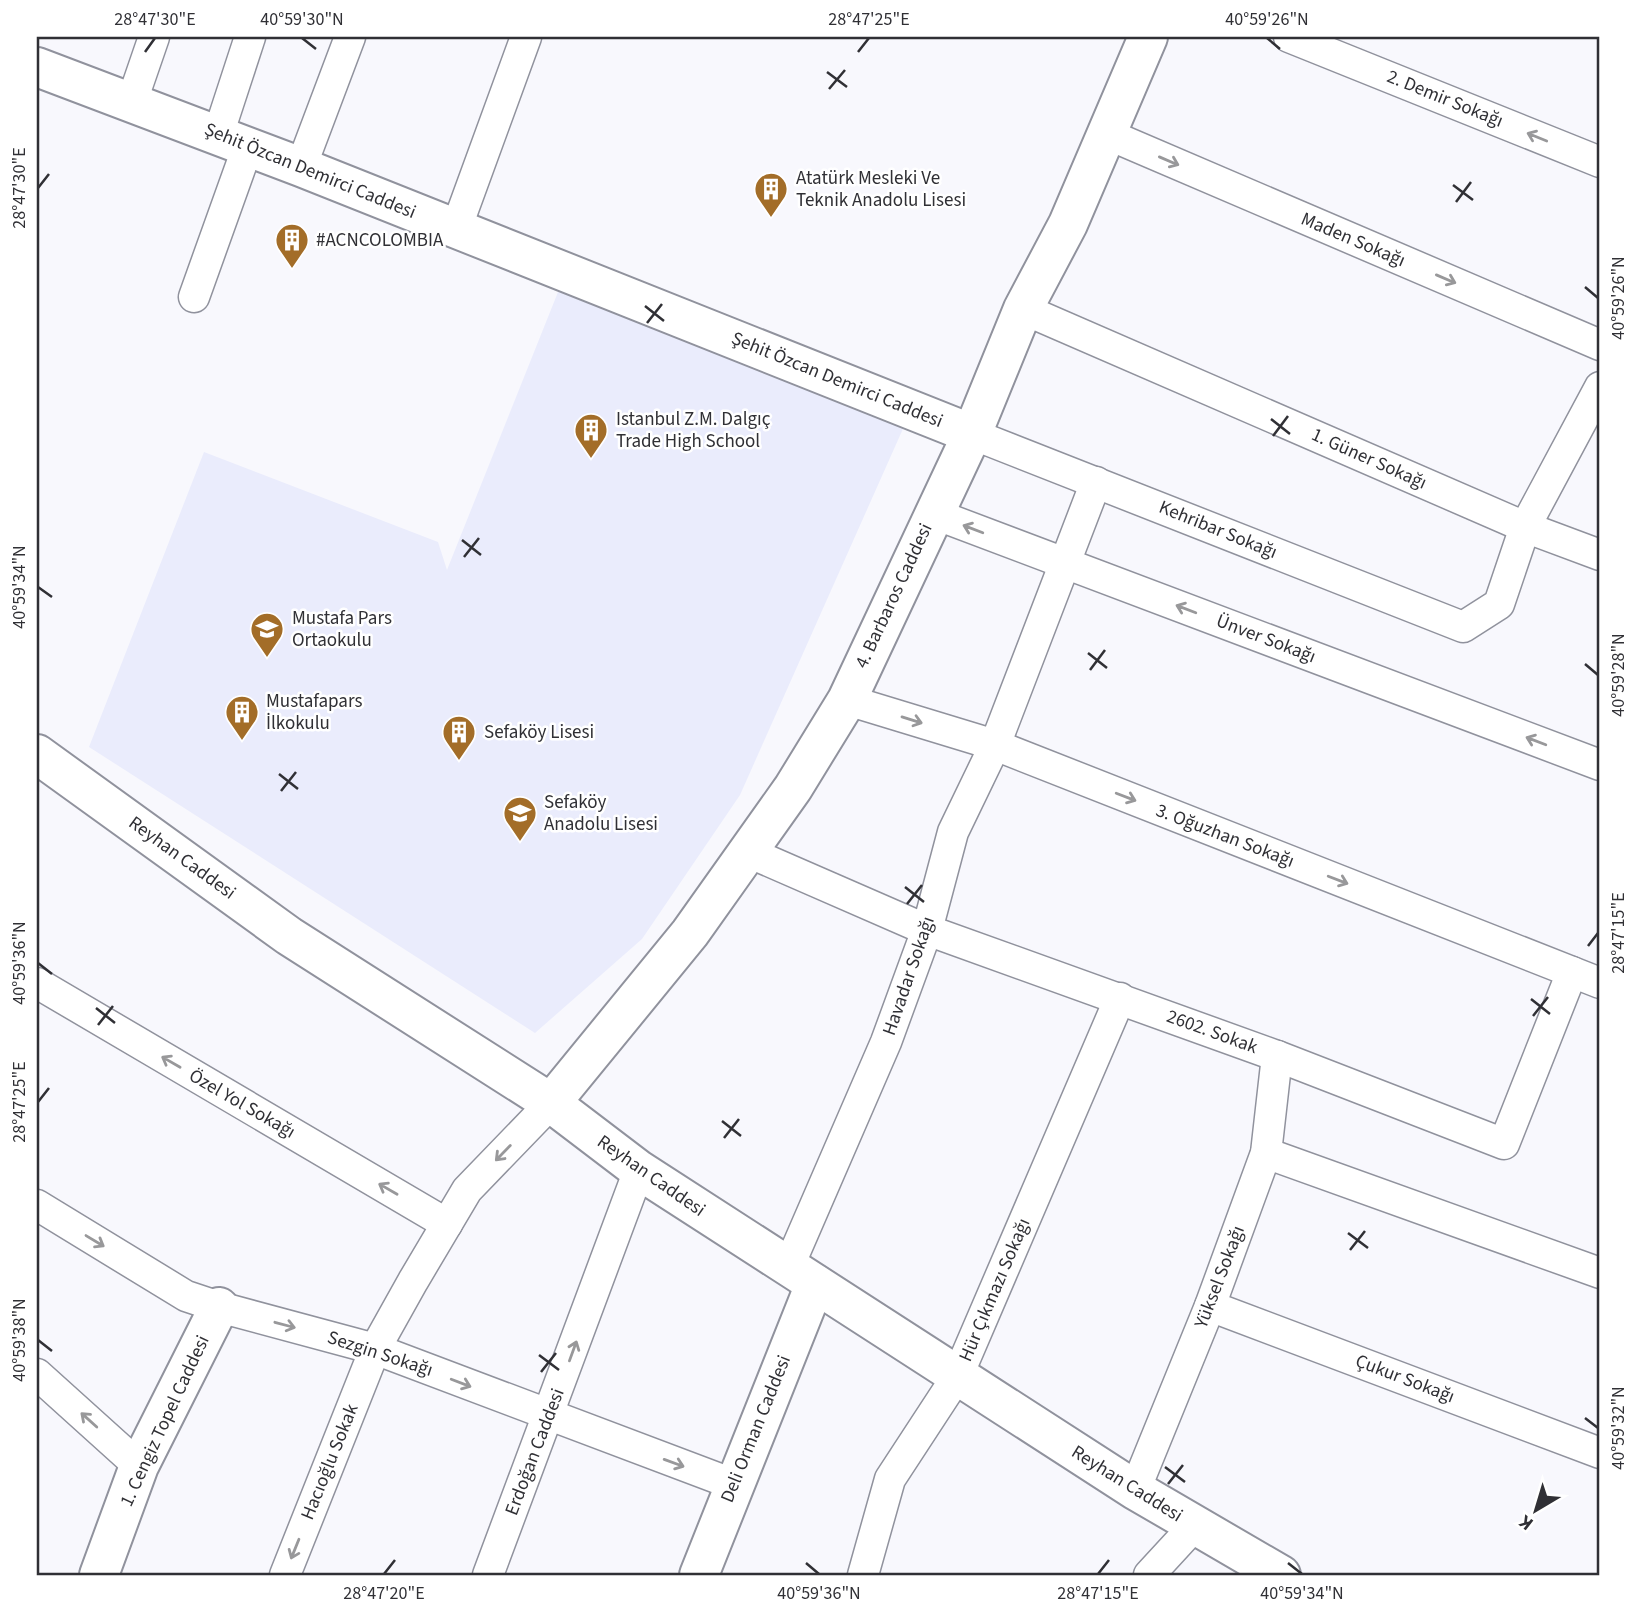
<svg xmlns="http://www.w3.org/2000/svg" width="1637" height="1612" font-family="'Source Sans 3',sans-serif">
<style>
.built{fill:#eaecfc}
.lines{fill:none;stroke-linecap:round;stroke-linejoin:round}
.street-casing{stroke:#90929d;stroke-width:33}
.secondary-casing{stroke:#90929d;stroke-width:42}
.street{stroke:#fff;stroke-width:30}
.secondary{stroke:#fff;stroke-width:38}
.oneway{stroke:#98989a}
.ticks{fill:none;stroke:#303035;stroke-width:2.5}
.labels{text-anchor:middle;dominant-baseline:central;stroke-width:5;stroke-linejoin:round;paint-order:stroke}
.street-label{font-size:19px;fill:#303035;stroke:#fff}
.poi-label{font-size:19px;fill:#303035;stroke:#fff;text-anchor:start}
.neatline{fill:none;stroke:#303035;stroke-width:2.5}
.ticks-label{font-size:18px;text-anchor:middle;fill:#303035}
</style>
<rect width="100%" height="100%" fill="#f8f8fd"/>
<path class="built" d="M560,287l346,135 -166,373 -98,144 -107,94 -446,-286 115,-295 234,90 9,28z"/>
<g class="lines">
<defs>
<g id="street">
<path d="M1289,37l311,125"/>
<path d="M132,101l22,-64"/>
<path d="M1107,134l493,211"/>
<path d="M218,135l32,-98"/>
<path d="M301,167l49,-130"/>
<path d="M456,229l70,-192"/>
<path d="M194,297l54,-151"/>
<path d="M1023,309l502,218 75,28"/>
<path d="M972,434l491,193 36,-23 26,-77 75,-140"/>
<path d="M932,513l668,252"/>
<path d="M847,700l148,45 605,238"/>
<path d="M748,852l179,78 350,126 227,88 68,-172"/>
<path d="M37,983l410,241"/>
<path d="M1266,1153l334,120"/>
<path d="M37,1205l149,91 33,11 156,42 358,135"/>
<path d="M788,1268l98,-226 41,-112 26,-98 42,-87 101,-263"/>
<path d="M1210,1306l390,147"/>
<path d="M37,1374l102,92"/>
<path d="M1135,1490l75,-184 56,-153 11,-97"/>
<path d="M285,1575l90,-226 38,-68 54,-91 84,-87"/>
<path d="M488,1575l151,-405"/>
<path d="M863,1575l27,-96 68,-104 162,-377"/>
<path d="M1149,1575l46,-50"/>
</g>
<g id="secondary">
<path d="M37,67l264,100 671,267"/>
<path d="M37,754l252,182 262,167 88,67 496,320 146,85"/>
<path d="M551,1103l139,-170 103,-145 54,-88 125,-266 51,-125 45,-85 80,-187"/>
<path d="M99,1575l40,-109 80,-159"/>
<path d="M699,1575l116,-291"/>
</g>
</defs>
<use href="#street" class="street-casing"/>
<use href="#secondary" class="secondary-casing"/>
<use href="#street" class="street"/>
<use href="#secondary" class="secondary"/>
</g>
<defs><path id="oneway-shaft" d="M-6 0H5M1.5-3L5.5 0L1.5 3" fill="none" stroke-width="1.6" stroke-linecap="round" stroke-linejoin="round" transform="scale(1.75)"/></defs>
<g class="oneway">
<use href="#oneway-shaft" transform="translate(1537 137) rotate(-158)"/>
<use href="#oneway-shaft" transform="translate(1169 161) rotate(23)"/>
<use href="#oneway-shaft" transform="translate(1446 279) rotate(23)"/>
<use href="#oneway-shaft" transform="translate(973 529) rotate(-159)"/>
<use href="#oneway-shaft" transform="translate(1186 609) rotate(-159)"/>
<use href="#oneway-shaft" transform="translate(912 720) rotate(17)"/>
<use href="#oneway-shaft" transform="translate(1536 741) rotate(-159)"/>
<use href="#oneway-shaft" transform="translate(1126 797) rotate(21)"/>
<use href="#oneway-shaft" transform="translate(1338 880) rotate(21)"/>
<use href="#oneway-shaft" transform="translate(171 1062) rotate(-150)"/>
<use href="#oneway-shaft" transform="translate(503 1153) rotate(134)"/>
<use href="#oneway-shaft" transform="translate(388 1189) rotate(-150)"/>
<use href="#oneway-shaft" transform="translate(95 1241) rotate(31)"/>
<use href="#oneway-shaft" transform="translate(285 1325) rotate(15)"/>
<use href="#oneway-shaft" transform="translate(573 1351) rotate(-70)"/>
<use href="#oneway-shaft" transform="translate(461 1383) rotate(21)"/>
<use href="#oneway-shaft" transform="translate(89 1420) rotate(-138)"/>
<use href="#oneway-shaft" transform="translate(674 1463) rotate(20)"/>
<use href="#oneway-shaft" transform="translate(295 1549) rotate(112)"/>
</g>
<path class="ticks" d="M302,38l14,11M1267,38l13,11M145,52l10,-14M858,52l11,-14M827,72l20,15M829,89l16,-19M1453,185l20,15M38,188l11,-14M1456,202l15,-20M1585,287l13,11M645,306l19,15M647,323l15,-19M1271,419l19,15M1273,436l15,-20M462,540l19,15M464,557l15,-19M38,587l14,10M1088,653l19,15M1585,664l13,11M1090,670l15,-20M279,774l19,15M281,791l15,-19M905,887l19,15M907,904l15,-19M1588,946l10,-13M38,963l14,11M1531,999l19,15M96,1008l19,15M1533,1016l15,-19M98,1025l15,-19M38,1102l11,-14M722,1121l19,15M724,1138l15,-19M1348,1233l20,15M1350,1250l15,-19M38,1340l14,11M539,1355l20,15M541,1372l15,-19M1585,1418l13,10M1165,1467l20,15M1168,1484l15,-19M806,1563l13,11M1288,1563l14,11M384,1574l11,-14M1098,1574l11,-14"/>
<defs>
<symbol id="building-pin" viewBox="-11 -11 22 30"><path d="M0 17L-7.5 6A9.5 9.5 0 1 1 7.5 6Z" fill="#a36d28" stroke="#fff"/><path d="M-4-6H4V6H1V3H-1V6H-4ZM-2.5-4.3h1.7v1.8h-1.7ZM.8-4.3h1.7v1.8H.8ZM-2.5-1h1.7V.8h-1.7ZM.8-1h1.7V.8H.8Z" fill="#fff"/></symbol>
<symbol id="school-pin" viewBox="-11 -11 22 30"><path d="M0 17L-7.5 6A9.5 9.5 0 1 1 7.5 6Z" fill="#a36d28" stroke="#fff"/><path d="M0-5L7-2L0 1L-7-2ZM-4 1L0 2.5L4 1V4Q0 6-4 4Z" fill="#fff"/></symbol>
</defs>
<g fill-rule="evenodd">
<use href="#building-pin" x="752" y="170" width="38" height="52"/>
<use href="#building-pin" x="273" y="221" width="38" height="52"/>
<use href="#building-pin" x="572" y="411" width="38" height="52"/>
<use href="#school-pin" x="248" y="610" width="38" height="52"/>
<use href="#building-pin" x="223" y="693" width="38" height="52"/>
<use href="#building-pin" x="440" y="713" width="38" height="52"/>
<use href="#school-pin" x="501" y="794" width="38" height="52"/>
</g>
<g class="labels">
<g class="street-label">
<text transform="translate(1445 99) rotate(22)">2. Demir Sokağı</text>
<text transform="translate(310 171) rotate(22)">Şehit Özcan Demirci Caddesi</text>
<text transform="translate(1353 240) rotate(23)">Maden Sokağı</text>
<text transform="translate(837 380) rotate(22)">Şehit Özcan Demirci Caddesi</text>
<text transform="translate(1369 459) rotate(24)">1. Güner Sokağı</text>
<text transform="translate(1218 530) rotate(22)">Kehribar Sokağı</text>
<text transform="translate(894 596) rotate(-65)">4. Barbaros Caddesi</text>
<text transform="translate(1266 639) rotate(21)">Ünver Sokağı</text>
<text transform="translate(1225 836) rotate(21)">3. Oğuzhan Sokağı</text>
<text transform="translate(182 858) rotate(36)">Reyhan Caddesi</text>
<text transform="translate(909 976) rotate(-71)">Havadar Sokağı</text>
<text transform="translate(1212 1032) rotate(20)">2602. Sokak</text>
<text transform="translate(242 1104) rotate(30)">Özel Yol Sokağı</text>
<text transform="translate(651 1176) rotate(35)">Reyhan Caddesi</text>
<text transform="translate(1220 1277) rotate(-69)">Yüksel Sokağı</text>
<text transform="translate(995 1290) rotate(-67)">Hür Çıkmazı Sokağı</text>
<text transform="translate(380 1354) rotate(18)">Sezgin Sokağı</text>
<text transform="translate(1405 1379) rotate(21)">Çukur Sokağı</text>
<text transform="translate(165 1421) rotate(-65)">1. Cengiz Topel Caddesi</text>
<text transform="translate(756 1429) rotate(-68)">Deli Orman Caddesi</text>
<text transform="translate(535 1452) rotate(-69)">Erdoğan Caddesi</text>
<text transform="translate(330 1462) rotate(-68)">Hacıoğlu Sokak</text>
<text transform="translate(1127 1484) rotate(32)">Reyhan Caddesi</text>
</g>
<g class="poi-label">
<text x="796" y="178">Atatürk Mesleki Ve<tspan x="796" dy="22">Teknik Anadolu Lisesi</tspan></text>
<text x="316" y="240">#ACNCOLOMBIA</text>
<text x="616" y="419">Istanbul Z.M. Dalgıç<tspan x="616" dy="22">Trade High School</tspan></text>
<text x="292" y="618">Mustafa Pars<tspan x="292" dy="22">Ortaokulu</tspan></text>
<text x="266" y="701">Mustafapars<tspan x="266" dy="22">İlkokulu</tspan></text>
<text x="484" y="732">Sefaköy Lisesi</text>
<text x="544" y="802">Sefaköy<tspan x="544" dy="22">Anadolu Lisesi</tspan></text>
</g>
</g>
<rect width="1637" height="1612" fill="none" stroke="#ffffff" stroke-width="77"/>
<g transform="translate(1536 1510) rotate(218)" stroke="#ffffff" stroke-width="5" paint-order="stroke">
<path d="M0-5L12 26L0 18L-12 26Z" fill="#303035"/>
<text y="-10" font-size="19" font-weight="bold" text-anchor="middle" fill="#303035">K</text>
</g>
<rect x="38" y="38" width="1560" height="1536" class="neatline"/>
<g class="ticks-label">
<text x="155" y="25">28°47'30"E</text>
<text x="302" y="25">40°59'30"N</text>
<text x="869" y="25">28°47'25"E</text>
<text x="1267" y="25">40°59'26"N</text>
<text transform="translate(19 188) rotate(-90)" y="6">28°47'30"E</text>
<text transform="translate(1618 298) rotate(-90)" y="6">40°59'26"N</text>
<text transform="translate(19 587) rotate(-90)" y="6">40°59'34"N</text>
<text transform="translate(1618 675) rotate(-90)" y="6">40°59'28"N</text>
<text transform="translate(1618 933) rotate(-90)" y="6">28°47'15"E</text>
<text transform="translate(19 963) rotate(-90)" y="6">40°59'36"N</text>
<text transform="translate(19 1102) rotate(-90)" y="6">28°47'25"E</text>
<text transform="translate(19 1340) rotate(-90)" y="6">40°59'38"N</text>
<text transform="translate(1618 1428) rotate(-90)" y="6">40°59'32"N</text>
<text x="384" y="1599">28°47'20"E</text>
<text x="819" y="1599">40°59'36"N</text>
<text x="1098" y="1599">28°47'15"E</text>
<text x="1302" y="1599">40°59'34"N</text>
</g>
</svg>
